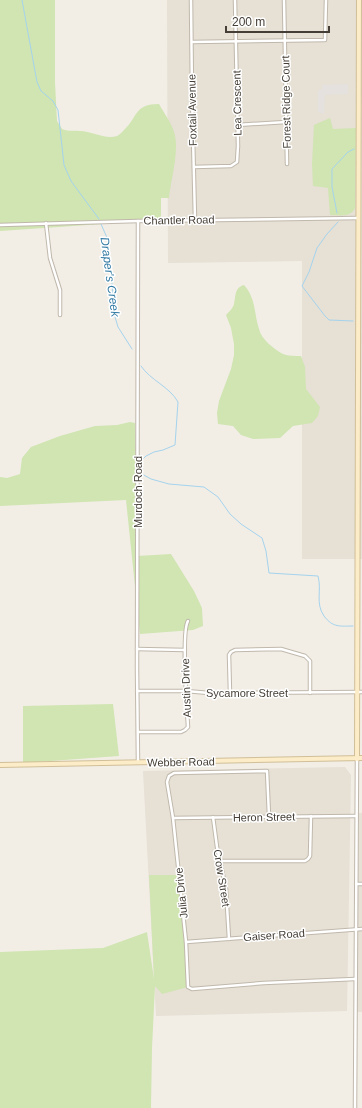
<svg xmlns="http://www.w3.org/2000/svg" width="362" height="1108" font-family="Helvetica,sans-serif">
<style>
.residential{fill:#e6e0d5}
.green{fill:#d0e5b1}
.parking{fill:#e4e1de}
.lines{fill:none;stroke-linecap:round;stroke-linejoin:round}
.stream{stroke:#a5d3ed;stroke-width:1}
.minor-casing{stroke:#c0b8ac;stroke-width:4.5}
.secondary-casing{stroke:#d0bf98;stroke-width:6}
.minor{stroke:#fff;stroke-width:2.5}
.secondary{stroke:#fcecc7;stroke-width:4}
.labels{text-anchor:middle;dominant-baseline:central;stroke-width:3;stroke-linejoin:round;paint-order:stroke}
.street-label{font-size:11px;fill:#453e36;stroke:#fff}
.water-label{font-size:12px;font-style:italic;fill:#327aa4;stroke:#fff}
</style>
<rect width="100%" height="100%" fill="#f2eee6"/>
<g class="residential">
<path d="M167,0h195v559h-60v-298l-134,2z"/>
<path d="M345,767l6,8 -4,236 -191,5 -13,-245z"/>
<path d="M359,813h3v199h-6z"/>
</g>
<g class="green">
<path d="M0,0h55v82l2,39 5,8c9,3 10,1 18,2 12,0 25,9 37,5 2,-1 5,-4 7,-6 14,-13 10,-26 35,-26 5,9 12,18 15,28 6,17 -3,47 -5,66h-8v22l-161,11z"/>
<path d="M330,118l3,11 23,-1 -1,80c-4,10 -16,7 -25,7l-2,-27 -15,-2 -1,-22 2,-39z"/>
<path d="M244,285c12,13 10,29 15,44 2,10 15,20 24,25 5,2 12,2 18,2l4,11 1,22 14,18 -2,9 -6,7 -19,3 -13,12 -27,1 -12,-4 -8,-9 -15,-2 -1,-11 2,-12 12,-32 3,-14v-11l-3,-16 -5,-13c3,-3 7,-7 8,-11 2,-8 0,-16 10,-19z"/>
<path d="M130,422l5,1 2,133 34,-2 23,37 8,17 1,18 -10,4 -53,4 -14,-134 -126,6v-29l7,1 13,-4 2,-16 9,-11 29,-11 35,-10 22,-1z"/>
<path d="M113,704l6,52 -96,7v-57z"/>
<path d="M149,875h30l7,67 2,45 -26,7 -7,-8 -3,62 -1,60h-151v-156l103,-4 44,-16 7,47z"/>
</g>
<path class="parking" d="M348,84v10l-23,1 -1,19 -6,-2v-22l4,-1v-4z"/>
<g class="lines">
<g class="stream">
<path d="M22,0l15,82 4,9 12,10 5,9 6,55 7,16 28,38"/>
<path d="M337,213l-5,-26v-18l16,-17 6,-3"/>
<path d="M338,222l-11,12 -10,14 -8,24 -7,14 23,30 4,4 24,1"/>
<path d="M101,224l7,16 7,77 3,10 14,22"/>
<path d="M141,366c9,14 29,21 37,36l-3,43 -12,5 -9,2 -8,4 -4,4v14l9,5 18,5 35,3 14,10 12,17 11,10 21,14 4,13 3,22 49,3c4,15 -3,27 6,40 9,12 16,10 29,10"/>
</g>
<defs>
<g id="minor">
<path d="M191,0l1,95 3,125"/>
<path d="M284,0l3,164"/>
<path d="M192,42l133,-2 1,-40"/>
<path d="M237,125l49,-3"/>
<path d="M194,167l37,-1 6,-4 1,-16 -3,-146"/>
<path d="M138,221l-1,447 1,94"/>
<path d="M46,223l4,35 10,32v25"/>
<path d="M0,225l138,-4 220,-3"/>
<path d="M137,649l48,1"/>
<path d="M137,691h49l23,2 153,-1"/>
<path d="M230,693l-1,-38 2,-3 4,-2 46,-1 24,7 5,5v32"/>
<path d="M138,732h43l4,-2 3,-3c-1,-18 -7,-95 0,-106"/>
<path d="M269,816l-2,-45 -93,2 -5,3 -2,6 6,36 13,124 2,45 4,2 72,-6 91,-4"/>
<path d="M213,817l4,30 9,42 3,50"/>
<path d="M173,818l183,-2"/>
<path d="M220,861h85l3,-2 2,-3 1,-40"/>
<path d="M356,884h6"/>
<path d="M186,942l176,-13"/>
<path d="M355,1108l2,-349"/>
</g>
<g id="secondary">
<path d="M357,759l2,-759"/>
<path d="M0,765l362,-7"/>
</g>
</defs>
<use href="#minor" class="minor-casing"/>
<use href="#secondary" class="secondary-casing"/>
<use href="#minor" class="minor"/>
<use href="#secondary" class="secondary"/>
</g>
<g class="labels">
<g class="street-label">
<text transform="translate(286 102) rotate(-91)">Forest Ridge Court</text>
<text transform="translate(237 103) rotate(-91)">Lea Crescent</text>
<text transform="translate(192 110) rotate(-91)">Foxtail Avenue</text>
<text transform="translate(179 220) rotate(-1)">Chantler Road</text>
<text transform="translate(138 492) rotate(-90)">Murdoch Road</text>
<text transform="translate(186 688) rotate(-92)">Austin Drive</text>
<text x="247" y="693">Sycamore Street</text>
<text transform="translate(181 762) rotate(-1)">Webber Road</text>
<text transform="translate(264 817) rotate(-1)">Heron Street</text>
<text transform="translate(222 878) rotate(81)">Crow Street</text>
<text transform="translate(181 893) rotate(-96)">Julia Drive</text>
<text transform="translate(274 935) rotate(-4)">Gaiser Road</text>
</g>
<g class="water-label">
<text transform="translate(110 277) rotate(82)">Draper's Creek</text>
</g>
</g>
<path d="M226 26v6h103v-6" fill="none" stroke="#453e36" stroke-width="2"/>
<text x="232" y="26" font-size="12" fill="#453e36" stroke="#ffffff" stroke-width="3" paint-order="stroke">200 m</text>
</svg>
